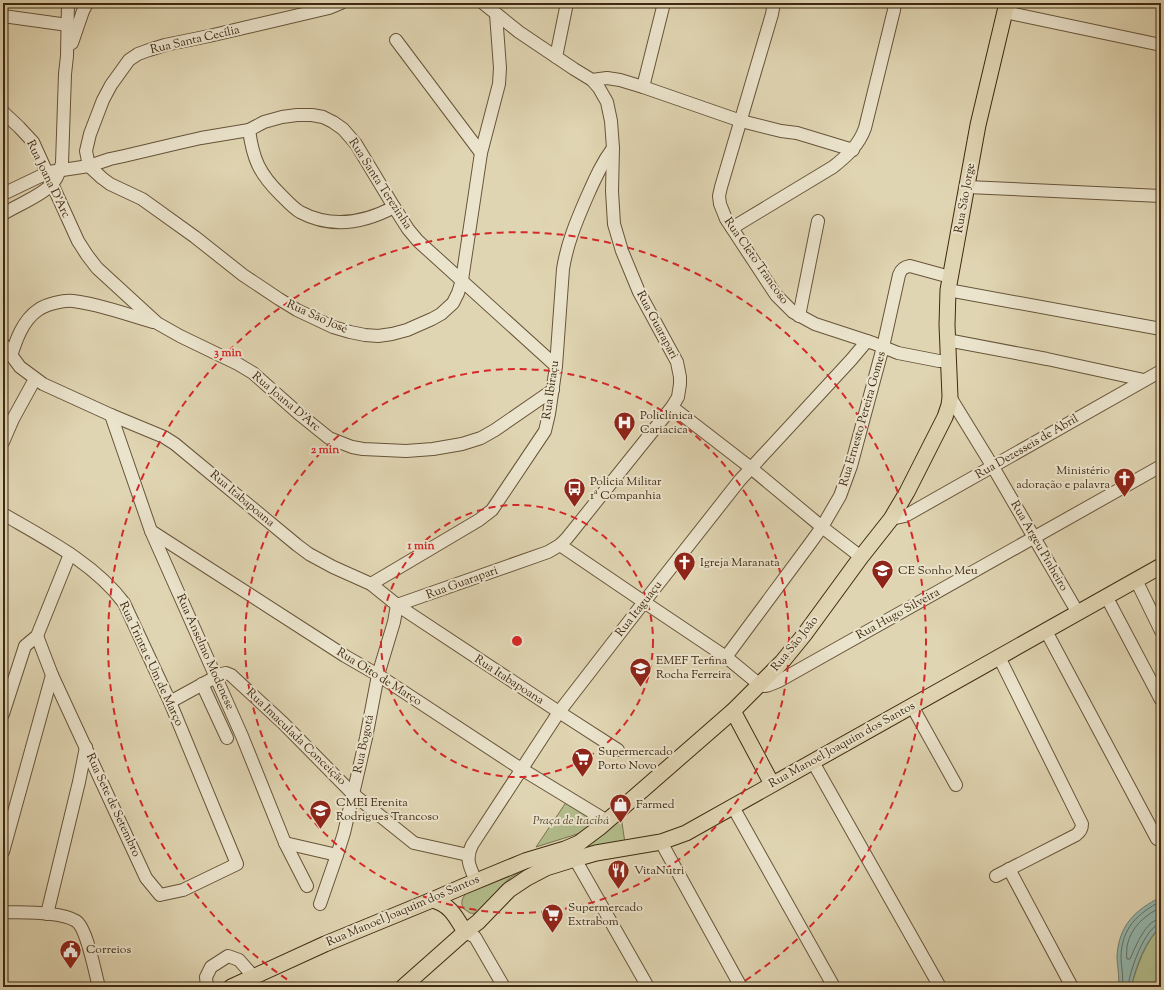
<svg xmlns="http://www.w3.org/2000/svg" width="1164" height="990" font-family="'Sorts Mill Goudy',serif">
<style>
.green{fill:#b3bd8c;stroke:#79734e}
.water{fill:#94b8b0;stroke:#727f70}
.lines{fill:none;stroke-linecap:round;stroke-linejoin:round}
.shore{stroke:#6a7060;stroke-width:1}
.minor-casing{stroke:#675439;stroke-width:14}
.major-casing{stroke:#3f2911;stroke-width:17}
.minor{stroke:#ebe4cd;stroke-width:12}
.major{stroke:#e0d5b2;stroke-width:15}
.ring{fill:none;stroke:#d62828;stroke-width:2;stroke-dasharray:7 5}
.labels{text-anchor:middle;dominant-baseline:central;stroke-width:4;stroke-linejoin:round;paint-order:stroke}
.street-label{font-size:12px;fill:#3f2911;stroke:#ebe4cd}
.poi-label{font-size:12px;fill:#3f2911;stroke:#ebe4cd;text-anchor:start}
.park-label{font-size:12px;font-style:italic;fill:#56472a;stroke:#ebe4cd}
.centre{fill:#d62828;stroke:#ebe4cd;stroke-width:2}
.ring-label{font-size:12px;text-anchor:middle;font-weight:bold;fill:#d62828;stroke:#ebe4cd;stroke-width:4;stroke-linejoin:round;paint-order:stroke}
</style>
<rect width="100%" height="100%" fill="#e0d5b2"/>
<filter id="stains"><feTurbulence type="fractalNoise" baseFrequency=".005" numOctaves="4"/><feColorMatrix values="0 0 0 0 .2 0 0 0 0 .09 0 0 0 0 .02 0 0 0 .5 -.17"/></filter>
<radialGradient id="worn" r=".72"><stop offset=".6" stop-color="#630" stop-opacity="0"/><stop offset="1" stop-color="#630" stop-opacity=".3"/></radialGradient>
<g class="green">
<path d="M567,801l27,18 1,3 -5,8 -54,17z"/>
<path d="M621,816l4,27c-18,5 -36,9 -54,13 -19,5 -41,9 -58,20 -14,9 -20,23 -32,34 -3,3 -7,4 -11,3l-6,-4c-4,-6 -2,-10 2,-16z"/>
<path d="M1161,926v61h-30c7,-23 13,-43 30,-61z"/>
</g>
<path class="water" d="M1161,897v29c-17,17 -24,38 -30,61h-13c2,-10 -1,-21 -1,-31 2,-31 18,-46 44,-59z"/>
<g class="lines">
<g class="shore">
<path d="M1161,907c-17,9 -30,20 -34,39 0,5 -1,9 0,13h3c6,-13 16,-40 31,-40"/>
<path d="M1122,987c2,-11 -1,-21 -1,-31 1,-28 16,-42 40,-55"/>
<path d="M1128,987c1,-14 17,-62 33,-63"/>
</g>
<defs>
<g id="minor">
<path d="M341,3l-12,5 -120,28 -44,9 -16,5 -11,4 -9,6 -18,25 -8,15 -13,34 -4,17 3,15 13,12 8,6 32,15 14,10 39,28 48,38 36,24 18,11 36,17 17,5 15,3 13,1 14,-2 15,-4 25,-11 9,-5 12,-11 5,-10 4,-13 19,-127 18,-69 1,-16 -4,-54"/>
<path d="M774,3l-2,11 -51,173 -2,9 1,8 6,15 50,76 17,17 22,12 58,19 25,10 41,8h10"/>
<path d="M1005,12l156,33"/>
<path d="M3,16l65,9"/>
<path d="M396,40l85,113"/>
<path d="M72,43l11,-32 4,-8"/>
<path d="M556,57l11,-54"/>
<path d="M592,80l15,-2 13,2 23,7 98,34 40,10 16,2 56,17"/>
<path d="M643,87l21,-84"/>
<path d="M3,112l16,15 14,15 45,99 9,14 10,13 60,55 23,13 58,28 15,9 45,40 31,25 23,9 11,2 43,2 27,-2 29,-5 19,-6 14,-8 58,-40"/>
<path d="M249,130c4,29 10,43 31,64 6,6 13,14 20,18 32,17 64,11 94,-5"/>
<path d="M967,187l194,9"/>
<path d="M3,194l46,-22 40,-6 21,-7 14,-3 55,-13 22,-5 48,-8 15,-8 18,-5 15,-2h15l11,2 10,5 10,7 13,15 38,63 14,22 10,12 138,125"/>
<path d="M3,214c13,-8 37,-18 47,-28 7,-6 10,-15 12,-23l3,-89 2,-18 1,-53"/>
<path d="M732,228l101,-61c14,-11 26,-22 32,-39l29,-118 1,-7"/>
<path d="M948,290l213,39"/>
<path d="M799,316l19,-95"/>
<path d="M947,340l100,19 97,21"/>
<path d="M3,344l17,23 23,17 68,31 53,22 11,7 122,101 12,9 24,13 38,17 26,21 162,107 59,38"/>
<path d="M11,356c5,-16 12,-36 27,-46 8,-6 26,-10 35,-9 27,3 55,14 80,21"/>
<path d="M950,397l43,70 85,146"/>
<path d="M672,407l79,61 71,59 39,30"/>
<path d="M111,415l40,116 91,205 43,107 22,43"/>
<path d="M3,442l10,-23 22,-40"/>
<path d="M3,514c43,25 91,49 121,89l46,99 67,162 -54,26 -23,5 -14,-17 -94,-203 -15,-39"/>
<path d="M891,519l14,-3 256,-145"/>
<path d="M151,531l194,125 33,19 137,90 92,56"/>
<path d="M560,545l84,57 82,55 34,28c6,3 13,-2 19,-4l382,-215"/>
<path d="M1136,580l25,51"/>
<path d="M371,584l108,-64 13,-10 53,-79 4,-17 7,-48 7,-97c4,-25 13,-47 23,-70 8,-18 15,-35 27,-51"/>
<path d="M1106,596l55,104"/>
<path d="M1046,631l111,208"/>
<path d="M726,657l83,-112 13,-18 18,-31 11,-30 32,-119 16,-72c2,-6 5,-8 11,-9l40,11"/>
<path d="M202,684l25,54"/>
<path d="M170,702l51,-28 5,-1 5,2 52,48 70,71 61,49 54,12"/>
<path d="M912,706l44,79"/>
<path d="M3,714l22,-68 12,-10 33,-82"/>
<path d="M813,762l127,225"/>
<path d="M733,807l101,180"/>
<path d="M661,842l80,145"/>
<path d="M285,843l52,12"/>
<path d="M3,852l49,-177"/>
<path d="M575,859l73,128"/>
<path d="M1009,869l63,118"/>
<path d="M996,876l80,-41c4,-3 6,-6 6,-11l-83,-167"/>
<path d="M476,881c-6,-14 -11,-21 -4,-36l87,-133 85,-110 96,-122 111,-120 16,-19"/>
<path d="M320,904l17,-49 7,-22 22,-95 12,-63 16,-53 3,-17 151,-53 12,-7 7,-7 105,-131 6,-10 2,-13v-7l-3,-15 -38,-70 -17,-41 -8,-27 -2,-33 1,-43 -2,-27 -4,-19 -8,-14 -7,-8 -18,-11 -55,-37 -36,-29"/>
<path d="M3,912c19,1 57,-1 73,9 11,7 19,52 23,66"/>
<path d="M47,914l32,-132 7,-35"/>
<path d="M465,932l10,5 29,50"/>
<path d="M207,987l-1,-10 5,-10 17,-11 11,4 14,16"/>
</g>
<g id="major">
<path d="M733,711l39,73"/>
<path d="M432,900c18,4 24,17 33,32"/>
<path d="M231,987l94,-43 107,-44 30,-13 63,-26 40,-12 14,-6 20,-15 134,-117 49,-49 22,-27 57,-78 30,-38 16,-27 38,-75 4,-12 1,-8 -3,-72 1,-35 30,-165 29,-122"/>
<path d="M403,987l62,-55 13,-10 31,-32 18,-12 19,-10 29,-9 21,-6 65,-11 25,-9 475,-267"/>
</g>
</defs>
<use href="#minor" class="minor-casing"/>
<use href="#major" class="major-casing"/>
<use href="#minor" class="minor"/>
<use href="#major" class="major"/>
</g>
<g class="ring">
<circle cx="517" cy="641" r="136"/>
<circle cx="517" cy="641" r="272"/>
<path d="M297 986A409 409 0 1 1 737 986"/>
</g>
<defs>
<symbol id="hospital-pin" viewBox="-11 -11 22 30"><path d="M0 17L-7.5 6A9.5 9.5 0 1 1 7.5 6Z" fill="#8f2418" stroke="#ebe4cd"/><path d="M-5-5h3v3.5h4V-5h3V5h-3V1.5h-4V5h-3Z" fill="#fff"/></symbol>
<symbol id="church-pin" viewBox="-11 -11 22 30"><path d="M0 17L-7.5 6A9.5 9.5 0 1 1 7.5 6Z" fill="#8f2418" stroke="#ebe4cd"/><path d="M-1.2-6h2.4v3.5h3.3v2.4h-3.3V6h-2.4V-.1h-3.3v-2.4h3.3Z" fill="#fff"/></symbol>
<symbol id="bus-pin" viewBox="-11 -11 22 30"><path d="M0 17L-7.5 6A9.5 9.5 0 1 1 7.5 6Z" fill="#8f2418" stroke="#ebe4cd"/><path d="M-5-6H5V4H4V6H2V4H-2V6H-4V4H-5ZM-3.5-4V0h7V-4ZM-3.5 1.2v1.5H-2V1.2ZM2 1.2v1.5H3.5V1.2Z" fill="#fff"/></symbol>
<symbol id="school-pin" viewBox="-11 -11 22 30"><path d="M0 17L-7.5 6A9.5 9.5 0 1 1 7.5 6Z" fill="#8f2418" stroke="#ebe4cd"/><path d="M0-5L7-2L0 1L-7-2ZM-4 1L0 2.5L4 1V4Q0 6-4 4Z" fill="#fff"/></symbol>
<symbol id="supermarket-pin" viewBox="-11 -11 22 30"><path d="M0 17L-7.5 6A9.5 9.5 0 1 1 7.5 6Z" fill="#8f2418" stroke="#ebe4cd"/><path d="M-6-5.5h2.5l.6 2H6L4.5 2H-2.5L-4.4-4H-6ZM-1.5 3.2a1.3 1.3 0 1 0 .1 0ZM3 3.2a1.3 1.3 0 1 0 .1 0Z" fill="#fff"/></symbol>
<symbol id="shop-pin" viewBox="-11 -11 22 30"><path d="M0 17L-7.5 6A9.5 9.5 0 1 1 7.5 6Z" fill="#8f2418" stroke="#ebe4cd"/><path d="M-5-2.5h2.3a2.7 3.5 0 0 1 5.4 0H5L5.5 6h-11ZM-1.5-2.5h3a1.5 2.3 0 0 0-3 0Z" fill="#fff"/></symbol>
<symbol id="restaurant-pin" viewBox="-11 -11 22 30"><path d="M0 17L-7.5 6A9.5 9.5 0 1 1 7.5 6Z" fill="#8f2418" stroke="#ebe4cd"/><path d="M-5-6h1v4h1v-4h1v4h1v-4h1v5L-1.5 .5V6h-2V.5L-5-1ZM5-6V6H3V1.5H1.5Q1.5-4 5-6Z" fill="#fff"/></symbol>
<symbol id="civic-pin" viewBox="-11 -11 22 30"><path d="M0 17L-7.5 6A9.5 9.5 0 1 1 7.5 6Z" fill="#8f2418" stroke="#ebe4cd"/><path d="M-.6-6.5H3V-4.5H.6V-3L4-1V1h2V6H-6V1h2V-1L-.6-3ZM-1.2 2.5V6h2.4V2.5Z" fill="#fff"/></symbol>
</defs>
<g fill-rule="evenodd">
<use href="#hospital-pin" x="612" y="410" width="25" height="34"/>
<use href="#church-pin" x="1112" y="466" width="25" height="34"/>
<use href="#bus-pin" x="562" y="476" width="25" height="34"/>
<use href="#church-pin" x="672" y="550" width="25" height="34"/>
<use href="#school-pin" x="870" y="558" width="25" height="34"/>
<use href="#school-pin" x="628" y="656" width="25" height="34"/>
<use href="#supermarket-pin" x="570" y="746" width="25" height="34"/>
<use href="#shop-pin" x="608" y="792" width="25" height="34"/>
<use href="#school-pin" x="308" y="798" width="25" height="34"/>
<use href="#restaurant-pin" x="606" y="858" width="25" height="34"/>
<use href="#supermarket-pin" x="540" y="902" width="25" height="34"/>
<use href="#civic-pin" x="58" y="938" width="25" height="34"/>
</g>
<g class="labels">
<g class="street-label">
<text transform="translate(195 40) rotate(-13)">Rua Santa Cecília</text>
<text transform="translate(48 179) rotate(64)">Rua Joana D'Arc</text>
<text transform="translate(380 184) rotate(57)">Rua Santa Terezinha</text>
<text transform="translate(965 198) rotate(-80)">Rua São Jorge</text>
<text transform="translate(756 261) rotate(55)">Rua Cleto Trancoso</text>
<text transform="translate(317 317) rotate(24)">Rua São José</text>
<text transform="translate(657 325) rotate(62)">Rua Guarapari</text>
<text transform="translate(551 390) rotate(-82)">Rua Ibiraçu</text>
<text transform="translate(286 402) rotate(40)">Rua Joana D'Arc</text>
<text transform="translate(863 419) rotate(-74)">Rua Ernesto Pereira Gomes</text>
<text transform="translate(1027 447) rotate(-30)">Rua Dezesseis de Abril</text>
<text transform="translate(242 499) rotate(40)">Rua Itabapoana</text>
<text transform="translate(1039 546) rotate(60)">Rua Argeu Pinheiro</text>
<text transform="translate(462 583) rotate(-20)">Rua Guarapari</text>
<text transform="translate(639 609) rotate(-52)">Rua Itaguaçu</text>
<text transform="translate(898 614) rotate(-29)">Rua Hugo Silveira</text>
<text transform="translate(795 644) rotate(-51)">Rua São João</text>
<text transform="translate(205 652) rotate(66)">Rua Anselmo Modenese</text>
<text transform="translate(151 664) rotate(65)">Rua Trinta e Um de Março</text>
<text transform="translate(379 677) rotate(32)">Rua Oito de Março</text>
<text transform="translate(509 680) rotate(33)">Rua Itabapoana</text>
<text transform="translate(296 737) rotate(44)">Rua Imaculada Conceição</text>
<text transform="translate(364 744) rotate(-78)">Rua Bogotá</text>
<text transform="translate(842 745) rotate(-29)">Rua Manoel Joaquim dos Santos</text>
<text transform="translate(113 805) rotate(65)">Rua Sete de Setembro</text>
<text transform="translate(403 911) rotate(-23)">Rua Manoel Joaquim dos Santos</text>
</g>
<g class="poi-label">
<text x="640" y="416">Policlínica<tspan x="640" dy="14">Cariacica</tspan></text>
<text x="1110" y="471" text-anchor="end">Ministério<tspan x="1110" dy="14">adoração e palavra</tspan></text>
<text x="590" y="482">Policia Militar<tspan x="590" dy="14">1ª Companhia</tspan></text>
<text x="700" y="563">Igreja Maranata</text>
<text x="898" y="571">CE Sonho Meu</text>
<text x="656" y="661">EMEF Terfina<tspan x="656" dy="14">Rocha Ferreira</tspan></text>
<text x="598" y="752">Supermercado<tspan x="598" dy="14">Porto Novo</tspan></text>
<text x="336" y="803">CMEI Erenita<tspan x="336" dy="14">Rodrigues Trancoso</tspan></text>
<text x="636" y="805">Farmed</text>
<text x="634" y="871">VitaNutri</text>
<text x="568" y="908">Supermercado<tspan x="568" dy="14">Extrabom</tspan></text>
<text x="86" y="950">Correios</text>
</g>
<g class="park-label">
<text x="571" y="821">Praça de Itacibá</text>
</g>
</g>
<circle cx="517" cy="641" r="6" class="centre"/>
<g class="ring-label">
<text x="228" y="356">3 min</text>
<text x="325" y="453">2 min</text>
<text x="421" y="549">1 min</text>
</g>
<rect width="1164" height="990" fill="none" stroke="#e0d5b2" stroke-width="16"/>
<rect x="4" y="4" width="1156" height="982" fill="none" stroke="#3f2911" stroke-width="2"/>
<rect x="8" y="8" width="1148" height="974" fill="none" stroke="#3f2911"/>
<rect width="100%" height="100%" filter="url(#stains)"/>
<rect width="100%" height="100%" fill="url(#worn)"/>
</svg>
